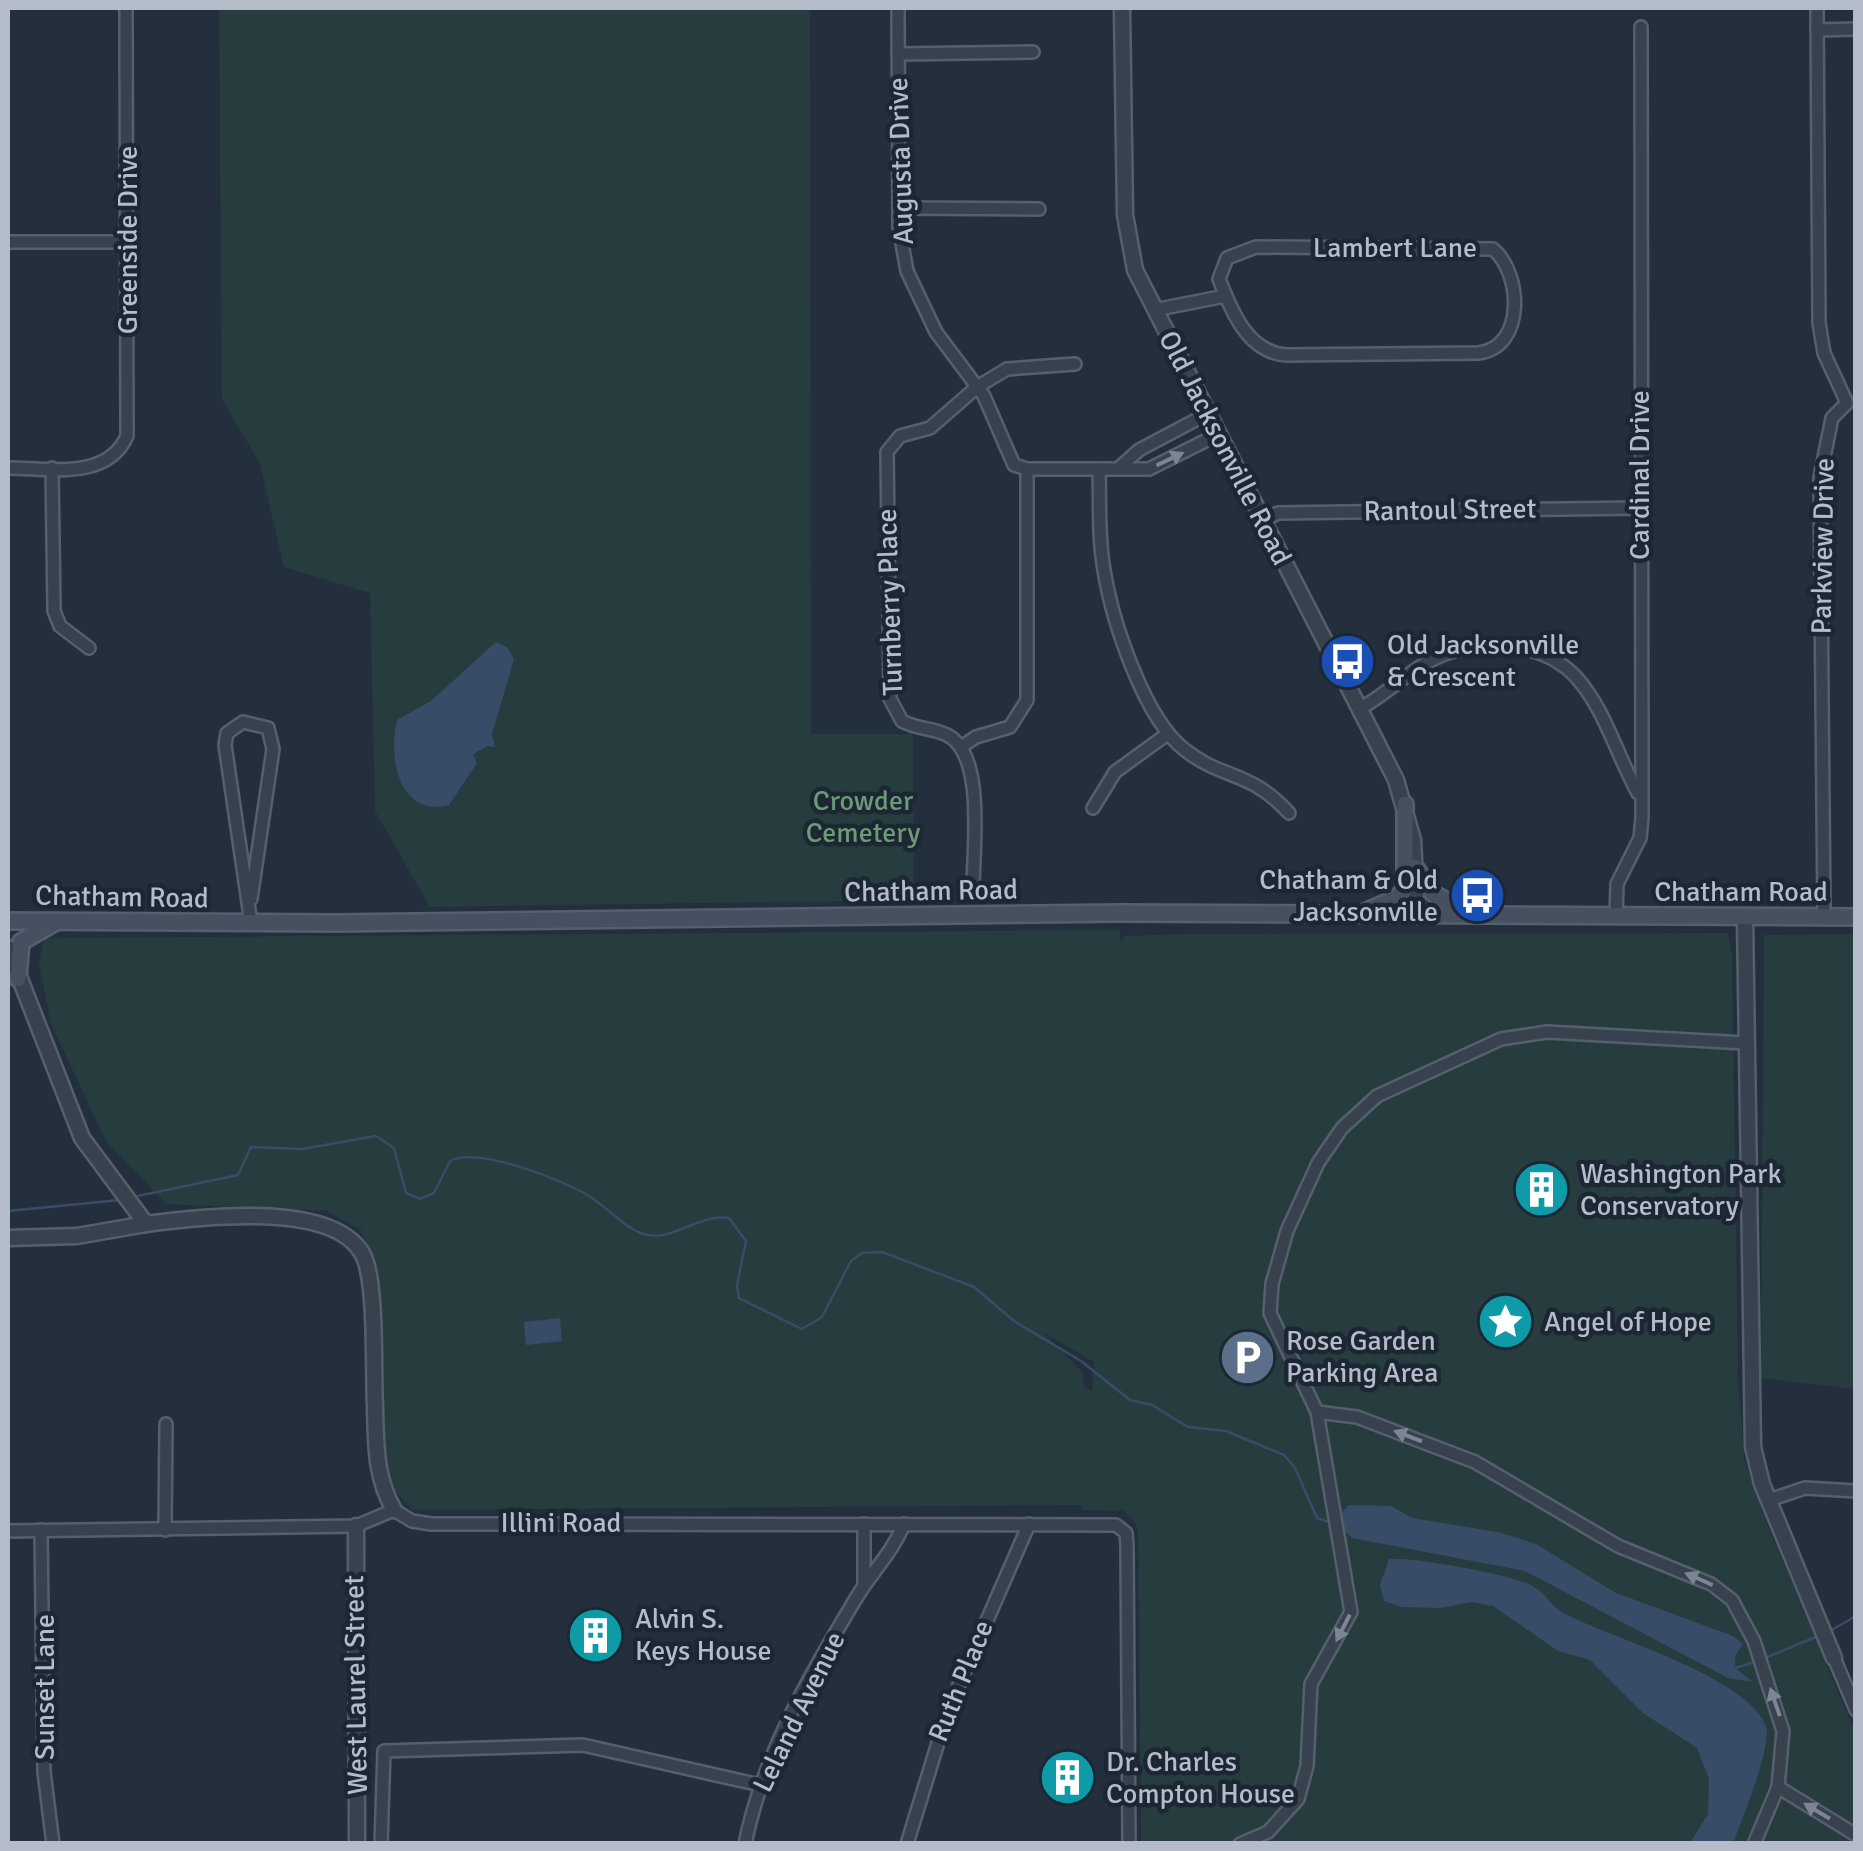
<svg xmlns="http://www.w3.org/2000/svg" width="1863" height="1851" font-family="Signika,sans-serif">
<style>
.green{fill:#263c3f;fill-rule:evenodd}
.water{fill:#394c67}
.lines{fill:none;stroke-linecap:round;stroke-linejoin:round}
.stream{stroke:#394c67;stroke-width:2.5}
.minor-casing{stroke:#565f6c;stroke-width:16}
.tertiary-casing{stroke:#565f6c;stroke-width:19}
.secondary-casing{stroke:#565f6c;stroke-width:20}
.minor{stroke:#38414e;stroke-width:11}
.tertiary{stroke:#38414e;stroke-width:14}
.secondary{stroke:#465061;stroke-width:15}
.oneway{fill:#7c8592}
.labels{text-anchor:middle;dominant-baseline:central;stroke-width:9;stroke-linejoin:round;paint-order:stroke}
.street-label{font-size:28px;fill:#b4bcc9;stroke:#1d2633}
.poi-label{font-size:28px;fill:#b4bcc9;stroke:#1d2633;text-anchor:start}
.park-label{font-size:28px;fill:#6b9a76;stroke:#1d2633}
</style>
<rect width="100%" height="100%" fill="#242f3e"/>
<g class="green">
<path d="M219,8h591l1,726h102l1,166 -484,7 -55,-96 -5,-218 -86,-26 -24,-103 -38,-65z"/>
<path d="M1120,930l1,15 3,-9 59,-2 545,-1 4,23 6,420 6,82 14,44 97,230v111h-714l-3,-309 -2,-11 -12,-12 -42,-1 -1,-5 -669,5 -16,-18 -11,-27 -7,-185 -17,-50 -34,-19 -161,-7 -60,-63 -55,-117 -12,-60 5,-26zM1042,1331l52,31 -2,29 -8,-4 -1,-14z"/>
<path d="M1855,934h1l-1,455 -94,-11 3,-443z"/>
</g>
<g class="water">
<path d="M496,642l11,5 7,12 -22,75 3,13 -7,-1 -15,8 4,9 -28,42c-51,13 -61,-49 -52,-85l34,-19z"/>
<path d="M560,1318l2,23 -36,4 -2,-23z"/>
<path d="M1349,1505l42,1 21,12 86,14 38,12 80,49 117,43 10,8 -8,12v12l18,14 -25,-4 -203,-107 -173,-33 -7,-7 -3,-19z"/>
<path d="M1389,1559c25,-2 118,15 142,26 15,7 19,21 34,29 44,23 186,64 201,113 6,20 -24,92 -32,114l-44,2 18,-29 1,-35 -12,-31 -54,-35 -53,-53 -32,-9 -65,-45 -21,-4 -32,6 -38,-1 -18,-6 -4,-16z"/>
</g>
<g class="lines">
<g class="stream">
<path d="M133,1197l105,-22 13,-28 51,2 74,-13 18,12 12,45 14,6 14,-6 16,-32c27,-15 113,19 139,35 18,11 32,29 51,37 31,12 57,-20 89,-15l17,23 -9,44 2,13 63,31 20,-12 29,-56 11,-8 20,-1 92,35 40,34 67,40 49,39 22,5 36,22 38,4 58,24 11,13 22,50 15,5"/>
<path d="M8,1211l112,-11"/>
<path d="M1830,1631l26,-15"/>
<path d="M1765,1658l53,-22"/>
<path d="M1735,1668l23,-7"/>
</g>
<defs>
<g id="minor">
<path d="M898,8l1,219 8,44 29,61 48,64 30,69 13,4h122l68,-34"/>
<path d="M1817,8l2,315 5,30 23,50 -15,15 -12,59 4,440"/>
<path d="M1817,30l39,-1"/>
<path d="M898,54l135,-2"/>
<path d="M899,208l140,1"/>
<path d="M8,242h120"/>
<path d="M1256,247l237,2c29,24 33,99 -15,104l-191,2c-39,-2 -55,-43 -68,-76l8,-21z"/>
<path d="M1154,310l71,-14"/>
<path d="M1120,467l19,-17 68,-36"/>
<path d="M8,468c40,0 99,13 119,-32l-1,-428"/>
<path d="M52,468l2,143 6,15 29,22"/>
<path d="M1099,469c1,33 -1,68 5,101 8,50 40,149 81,180 38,30 65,20 104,63"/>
<path d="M1262,521l16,-8 361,-5"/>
<path d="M1361,708c29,-16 52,-42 84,-54 41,-16 99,-11 131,23 29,32 41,79 62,116"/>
<path d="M961,747l15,-10 34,-10 17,-27v-231"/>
<path d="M1093,808l22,-36 51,-37"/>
<path d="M973,889c0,-38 13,-135 -26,-154 -14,-7 -31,-6 -45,-14l-12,-22 -3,-247 13,-16 30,-8 47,-41 30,-18 68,-5"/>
<path d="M251,899l22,-150 -5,-21 -25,-6 -16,11 -2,12 26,178"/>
<path d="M1616,917l1,-33 23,-46 2,-20 -1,-791"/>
<path d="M1317,1412l40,5 118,45 143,84 93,38 21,16 22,41 29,90 -5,56 -24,57"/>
<path d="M1769,1500l36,-12 51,3"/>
<path d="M864,1524v61"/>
<path d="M41,1530l3,242 9,72"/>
<path d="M165,1530l1,-106"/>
<path d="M8,1531l348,-5 38,-16 18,11 19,3 685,1 10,8 1,13 2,298"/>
<path d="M1834,1658l22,52"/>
<path d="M1778,1787l78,48"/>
<path d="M381,1844l3,-93 199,-6 177,40"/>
<path d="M745,1844c18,-90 66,-171 113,-249 15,-24 35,-44 46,-71"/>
<path d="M907,1844l41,-134 81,-186"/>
<path d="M1240,1844l28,-12 30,-33 9,-33 4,-82 40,-72 -34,-200 -47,-99 2,-29 15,-53 31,-68 24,-35 35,-32 124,-57 46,-7 198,11"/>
</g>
<g id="tertiary">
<path d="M1122,8l3,207 10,55 261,510 17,60 4,76"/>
<path d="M1745,918l8,529 9,37 72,174"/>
<path d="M8,948l74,190 64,86c52,-7 188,-24 217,31 14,27 10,117 12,152 1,37 0,70 19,103"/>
<path d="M8,1238l69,-2 69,-12"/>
<path d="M356,1526l1,318"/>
</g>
<g id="secondary">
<path d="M1415,867l19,27 34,18"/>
<path d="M1367,911l30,-13 8,-9v-85"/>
<path d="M8,921l329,2 782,-10 737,4"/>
<path d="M18,979l3,-37 33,-19"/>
</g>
</defs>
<use href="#minor" class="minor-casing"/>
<use href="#tertiary" class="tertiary-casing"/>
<use href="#secondary" class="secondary-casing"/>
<use href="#minor" class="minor"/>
<use href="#tertiary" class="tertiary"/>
<use href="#secondary" class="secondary"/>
</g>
<defs><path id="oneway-solid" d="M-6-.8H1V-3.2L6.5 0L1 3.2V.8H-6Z" transform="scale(2.5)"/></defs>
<g class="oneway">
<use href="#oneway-solid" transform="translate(1170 459) rotate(-26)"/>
<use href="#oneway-solid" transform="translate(1408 1436) rotate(-159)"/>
<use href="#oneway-solid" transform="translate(1699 1579) rotate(-156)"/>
<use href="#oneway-solid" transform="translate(1343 1628) rotate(117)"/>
<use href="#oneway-solid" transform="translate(1775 1702) rotate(-109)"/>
<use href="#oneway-solid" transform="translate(1817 1811) rotate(-149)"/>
</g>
<defs>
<symbol id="bus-disc" viewBox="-11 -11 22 22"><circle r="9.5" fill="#1a4fb4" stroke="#1d2633"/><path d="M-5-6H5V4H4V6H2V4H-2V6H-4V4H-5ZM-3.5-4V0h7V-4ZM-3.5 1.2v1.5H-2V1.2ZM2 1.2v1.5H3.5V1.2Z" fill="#fff"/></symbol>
<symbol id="building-disc" viewBox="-11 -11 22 22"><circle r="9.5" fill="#0f9aa8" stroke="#1d2633"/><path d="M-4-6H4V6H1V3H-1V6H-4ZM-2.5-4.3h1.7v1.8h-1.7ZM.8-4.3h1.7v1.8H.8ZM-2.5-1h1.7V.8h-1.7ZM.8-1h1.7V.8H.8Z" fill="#fff"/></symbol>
<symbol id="sight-disc" viewBox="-11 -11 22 22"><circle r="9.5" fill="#0f9aa8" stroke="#1d2633"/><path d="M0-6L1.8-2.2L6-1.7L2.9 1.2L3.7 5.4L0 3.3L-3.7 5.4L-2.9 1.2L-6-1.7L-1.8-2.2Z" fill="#fff"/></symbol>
<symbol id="parking-disc" viewBox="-11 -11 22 22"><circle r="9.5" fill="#5c6f8a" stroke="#1d2633"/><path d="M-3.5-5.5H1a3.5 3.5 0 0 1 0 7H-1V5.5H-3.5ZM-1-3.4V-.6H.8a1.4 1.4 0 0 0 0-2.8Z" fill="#fff"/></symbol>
</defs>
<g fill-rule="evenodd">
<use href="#bus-disc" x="1316" y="630" width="63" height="63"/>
<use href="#bus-disc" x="1446" y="864" width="63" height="63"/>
<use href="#building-disc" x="1510" y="1158" width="63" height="63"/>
<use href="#sight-disc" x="1474" y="1290" width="63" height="63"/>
<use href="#parking-disc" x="1216" y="1326" width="63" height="63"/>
<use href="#building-disc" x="564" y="1604" width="63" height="63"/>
<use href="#building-disc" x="1036" y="1746" width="63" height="63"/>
</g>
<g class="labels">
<g class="street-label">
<text transform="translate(901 161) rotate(-92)">Augusta Drive</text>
<text transform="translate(128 240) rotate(-90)">Greenside Drive</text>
<text x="1395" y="248">Lambert Lane</text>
<text transform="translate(1225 448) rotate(63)">Old Jacksonville Road</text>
<text transform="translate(1640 475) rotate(-90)">Cardinal Drive</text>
<text transform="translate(1450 510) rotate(-1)">Rantoul Street</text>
<text transform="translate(1823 546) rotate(-89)">Parkview Drive</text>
<text transform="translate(890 602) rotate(-92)">Turnberry Place</text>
<text transform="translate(931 891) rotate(-1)">Chatham Road</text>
<text x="1741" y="892">Chatham Road</text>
<text transform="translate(122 897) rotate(1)">Chatham Road</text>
<text x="561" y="1523">Illini Road</text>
<text transform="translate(961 1681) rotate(-68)">Ruth Place</text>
<text transform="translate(356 1685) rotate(-91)">West Laurel Street</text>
<text transform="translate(45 1687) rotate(-90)">Sunset Lane</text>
<text transform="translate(799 1712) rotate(-64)">Leland Avenue</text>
</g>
<g class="poi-label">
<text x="1387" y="645">Old Jacksonville<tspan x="1387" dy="32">&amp; Crescent</tspan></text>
<text x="1438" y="880" text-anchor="end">Chatham &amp; Old<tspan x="1438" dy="32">Jacksonville</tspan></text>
<text x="1580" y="1174">Washington Park<tspan x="1580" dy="32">Conservatory</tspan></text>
<text x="1544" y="1322">Angel of Hope</text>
<text x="1286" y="1341">Rose Garden<tspan x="1286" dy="32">Parking Area</tspan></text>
<text x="635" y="1619">Alvin S.<tspan x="635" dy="32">Keys House</tspan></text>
<text x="1106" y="1762">Dr. Charles<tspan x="1106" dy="32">Compton House</tspan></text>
</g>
<g class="park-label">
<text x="863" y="801">Crowder<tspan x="863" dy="32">Cemetery</tspan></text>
</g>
</g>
<rect width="1863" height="1851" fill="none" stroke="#b4bcc9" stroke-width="20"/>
</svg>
